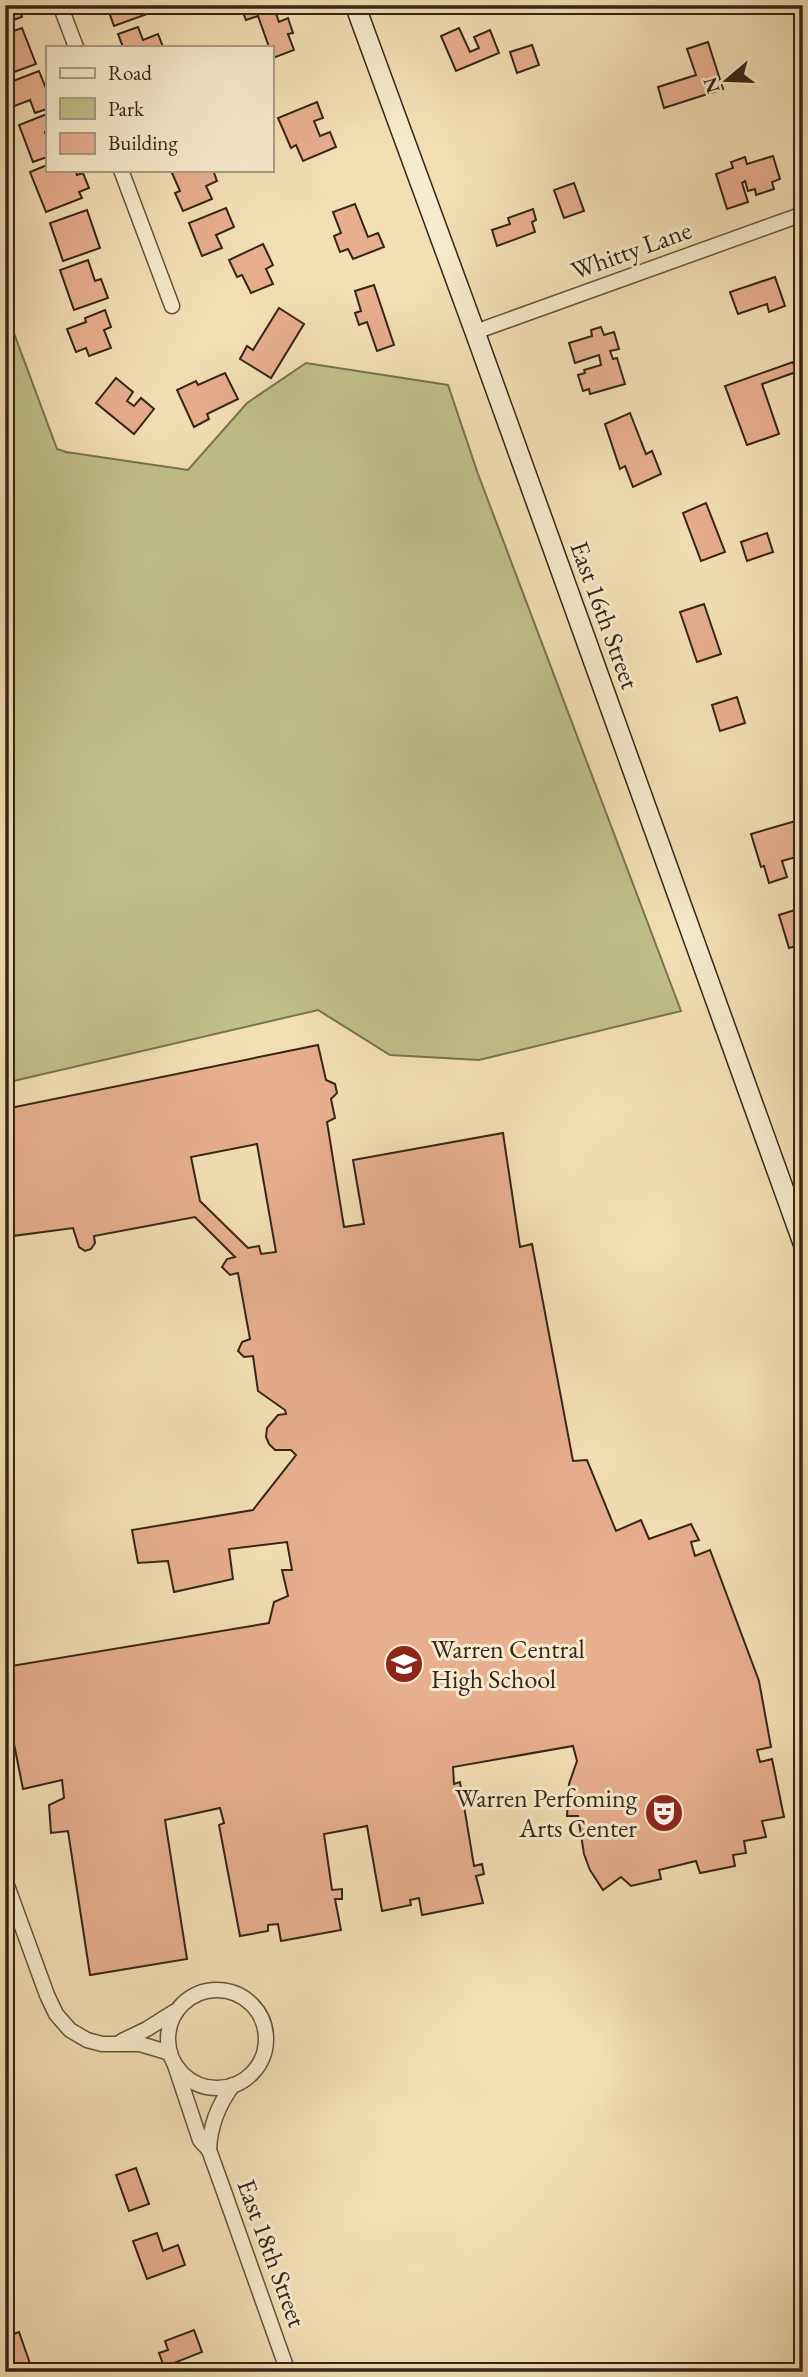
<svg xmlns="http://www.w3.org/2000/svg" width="808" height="2377" font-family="'EB Garamond',serif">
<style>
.green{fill:#c0c089;stroke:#7a7250;stroke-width:2}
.building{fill:#e8af8e;stroke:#352518;stroke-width:2;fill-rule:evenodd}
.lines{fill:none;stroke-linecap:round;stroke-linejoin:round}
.street-casing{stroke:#65543f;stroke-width:17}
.secondary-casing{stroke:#352518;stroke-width:22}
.street{stroke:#f8eace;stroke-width:14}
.secondary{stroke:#f8eace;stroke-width:19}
.labels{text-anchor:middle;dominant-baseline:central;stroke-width:6;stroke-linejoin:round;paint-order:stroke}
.street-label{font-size:26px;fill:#352518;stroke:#f8eace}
.poi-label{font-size:26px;fill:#352518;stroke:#f8eace;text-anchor:start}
</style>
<rect width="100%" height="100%" fill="#f4dfb4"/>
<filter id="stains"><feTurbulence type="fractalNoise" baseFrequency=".00286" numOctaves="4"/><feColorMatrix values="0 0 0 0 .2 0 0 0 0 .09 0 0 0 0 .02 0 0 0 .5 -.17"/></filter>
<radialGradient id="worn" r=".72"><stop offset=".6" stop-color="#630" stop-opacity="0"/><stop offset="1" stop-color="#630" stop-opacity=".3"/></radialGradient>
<path class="green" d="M5,309l52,140 9,3 122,18 59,-67 59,-40 142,22 30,89 203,537 -202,49 -89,-5 -72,-45 -313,73z"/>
<g class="building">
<path d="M5,5h13l4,12 -17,6z"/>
<path d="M107,5h40l3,8 -36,13 -5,-14 5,-2 -1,-5 -5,2z"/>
<path d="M255,5h18l6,17 9,-4 5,15 -5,1 6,16 -21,8 -2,-11h-2l-11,-31 -12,4 -4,-10z"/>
<path d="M138,27l5,13 15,-6 5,13h-40l-5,-13z"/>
<path d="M22,28l14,36 -30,11 -1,-41z"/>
<path d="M459,28l11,24 9,-4 -5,-11 16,-7 9,23 -43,18 -15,-35z"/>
<path d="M708,42l15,47 -59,19 -6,-21 38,-12 -9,-26z"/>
<path d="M532,45l7,20 -22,8 -7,-21z"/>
<path d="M39,71l8,20v18l-12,4 -5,-13 -18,7 -7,-23z"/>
<path d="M317,102l6,16 -9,3 6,15 10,-4 6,15 -33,14 -7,-16 -5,3 -13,-30z"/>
<path d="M47,114v17l-2,1 2,7v18l-14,5 -14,-37z"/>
<path d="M773,156l7,23 -8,3 2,7 -18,6 -1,-6 -7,2 -3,-10 -3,2 6,19 -21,7 -11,-35 17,-6 -2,-6 14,-5 2,7z"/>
<path d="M47,165v5h28l2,5 6,-2 6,15 -10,4 3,6 -36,14 -16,-40z"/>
<path d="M179,170h34l4,11 -11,5 6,13 -29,12 -8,-18 5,-2 -8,-18z"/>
<path d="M574,183l10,28 -20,7 -10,-28z"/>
<path d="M355,204l13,33 10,-4 6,14 -31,12 -5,-10 -8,3 -6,-16 7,-3 -8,-21z"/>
<path d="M226,208l8,19 -18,8 6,13 -20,8 -13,-33z"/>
<path d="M533,209l3,11 -4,2 3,10 -38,14 -5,-16 18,-6 -2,-6z"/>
<path d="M87,210l13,38 -37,13 -13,-38z"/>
<path d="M263,244l10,21 -7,4 7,15 -22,9 -9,-18 -5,2 -8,-17z"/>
<path d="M88,260l7,21 6,-2 7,19 -34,12 -14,-40z"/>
<path d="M775,277l10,29 -16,6 -2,-8 -29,10 -8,-22z"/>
<path d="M374,285l20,60 -17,6 -10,-29 -8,3 -4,-12 6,-2 -6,-20z"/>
<path d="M279,308l25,16 -33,54 -31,-19 7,-13 6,4z"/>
<path d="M105,310l6,17 -7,3 7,18 -22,8 -3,-8 -10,4 -9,-23 19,-7 -1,-4z"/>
<path d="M601,327l3,8 10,-3 5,17 -9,2 3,8 4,-1 8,26 -35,10 -1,-5 -6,2 -5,-16 7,-2 -1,-3 17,-5 -2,-10 -24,8 -6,-20 23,-7 -1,-6z"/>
<path d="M793,362l3,10 -34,12 17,50 -32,11 -22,-59z"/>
<path d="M225,373l13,26 -31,15 2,5 -15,8 -17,-37 19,-9 2,4z"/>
<path d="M116,378l17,14 -6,9 7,5 7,-8 13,11 -20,25 -38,-31z"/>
<path d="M630,413l16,41 6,-3 9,23 -28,13 -8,-21 -5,3 -15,-45z"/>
<path d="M706,503l19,49 -24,9 -18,-48z"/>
<path d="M767,533l6,19 -26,9 -6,-19z"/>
<path d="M704,604l17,50 -24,8 -17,-50z"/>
<path d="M737,697l8,26 -25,8 -8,-26z"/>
<path d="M799,820l4,12v23l-21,6 5,16 -18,6 -5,-17 -3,1 -10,-33z"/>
<path d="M801,908l2,36 -14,4 -10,-33z"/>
<path d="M318,1045l8,35 9,4 2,9 -6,6 4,19 -8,4 17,105 20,-3 -11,-64 150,-27 17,114 12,-3 41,217 14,-1 29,71 25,-11 8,19 42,-15 8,16 -8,2 4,14 15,-6 49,131 12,66 -14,3 3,12 12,-3 12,58 -22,4 4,16 -22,4 2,12 -13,2 2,11 -35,7 -4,-12 -37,9 2,9 -30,7 -10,-9 -18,13 -13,-20 -6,-16 -6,-38h-11l2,-32 8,-23 -4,-15 -120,21 1,17 6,-2 14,84 8,-2 2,10 -8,2 7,27 -61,12 -3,-17 -9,2 1,5 -29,6 -15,-85 -43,8 8,56 10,-1v10h-7l6,31 -60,11 -3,-17 -10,1v6l-28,5 -21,-111 5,-2 -4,-15 -55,12 22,139 -97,16 -22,-144 -17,2 -2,-28 15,-7 -2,-18 -39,9 -18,-90v-32l264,-44 5,-21 14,-6 -6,-26h10l-5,-28 -58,7 4,30 -59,13 -6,-31 -30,2 -6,-33 121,-20 43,-55 -5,-5h-16l-6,-6 -3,-7 1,-9 11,-13 8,-1 -1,-4 -27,-19 -5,-35 -9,1 -6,-6 4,-9 8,-3 -12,-66 -8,2 -8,-8 5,-8 8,-2 -40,-40 -101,19 1,7 -4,6 -6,2 -6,-4 -6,-19 -68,9v-128zM257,1144l19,108 -15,2 -2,-8 -11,2 -48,-47 -9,-44z"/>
<path d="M136,2168l13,36 -20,7 -13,-36z"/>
<path d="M157,2233l6,18 15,-6 7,20 -38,14 -14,-38z"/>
<path d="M194,2330l8,22 -38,15 -5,-14 9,-3 -3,-9z"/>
<path d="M19,2332l14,40h-26l-2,-4v-31z"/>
</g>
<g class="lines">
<defs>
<g id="street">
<path d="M60,5l16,42"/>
<path d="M121,170l51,136"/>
<path d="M475,332l328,-118"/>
<path d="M5,1880l42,115 9,19 14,16 17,10 15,4h38l30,9"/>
<circle cx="217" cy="2039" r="49"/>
<path d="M122,2041l25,-12 27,-17"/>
<path d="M175,2065l25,75 9,10 13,36 66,186"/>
<path d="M209,2150c1,-25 9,-45 24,-65"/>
</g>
<path id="secondary" d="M355,5l120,327 328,911"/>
</defs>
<use href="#street" class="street-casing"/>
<use href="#secondary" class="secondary-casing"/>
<use href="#street" class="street"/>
<use href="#secondary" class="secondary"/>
</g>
<defs>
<symbol id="school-disc" viewBox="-11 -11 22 22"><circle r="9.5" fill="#8f2418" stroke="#f8eace"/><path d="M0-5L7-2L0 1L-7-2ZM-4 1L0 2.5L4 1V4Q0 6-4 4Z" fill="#fff"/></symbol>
<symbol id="theatre-disc" viewBox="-11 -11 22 22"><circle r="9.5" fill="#8f2418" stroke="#f8eace"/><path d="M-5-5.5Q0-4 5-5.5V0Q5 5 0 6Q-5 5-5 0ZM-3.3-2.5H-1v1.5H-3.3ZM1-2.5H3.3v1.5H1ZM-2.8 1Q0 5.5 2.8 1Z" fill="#fff"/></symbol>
</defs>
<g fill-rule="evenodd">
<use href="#school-disc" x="382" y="1642" width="44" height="44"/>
<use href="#theatre-disc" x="642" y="1791" width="44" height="44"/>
</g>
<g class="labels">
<g class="street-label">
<text transform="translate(631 250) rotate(-20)">Whitty Lane</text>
<text transform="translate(605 615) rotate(70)">East 16th Street</text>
<text transform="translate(272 2253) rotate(70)">East 18th Street</text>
</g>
<g class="poi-label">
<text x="431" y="1649">Warren Central<tspan x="431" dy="30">High School</tspan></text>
<text x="637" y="1798" text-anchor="end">Warren Perfoming<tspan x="637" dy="30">Arts Center</tspan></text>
</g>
</g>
<rect width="808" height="2377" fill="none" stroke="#f4dfb4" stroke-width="28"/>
<rect x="7" y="7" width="794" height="2363" fill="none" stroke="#352518" stroke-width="3.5"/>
<rect x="14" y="14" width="780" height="2349" fill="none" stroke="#352518" stroke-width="2"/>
<rect x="46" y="46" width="228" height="126" fill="#f8eace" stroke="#aa9b85" stroke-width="2"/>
<rect x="60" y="68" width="35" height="10" fill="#f8eace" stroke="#aa9b85" stroke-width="2"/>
<text x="108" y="80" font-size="21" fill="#352518">Road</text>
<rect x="60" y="98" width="35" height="21" fill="#c0c089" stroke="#aa9b85" stroke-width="2"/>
<text x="108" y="116" font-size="21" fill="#352518">Park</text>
<rect x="60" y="133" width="35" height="21" fill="#e8af8e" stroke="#aa9b85" stroke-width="2"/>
<text x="108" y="150" font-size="21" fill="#352518">Building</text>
<g transform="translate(727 80) rotate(251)" stroke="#f8eace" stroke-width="5" paint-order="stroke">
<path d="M0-5L12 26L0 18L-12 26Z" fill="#352518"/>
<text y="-10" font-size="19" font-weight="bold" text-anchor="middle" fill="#352518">N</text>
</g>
<rect width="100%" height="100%" filter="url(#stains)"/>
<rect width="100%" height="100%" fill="url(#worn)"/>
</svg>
